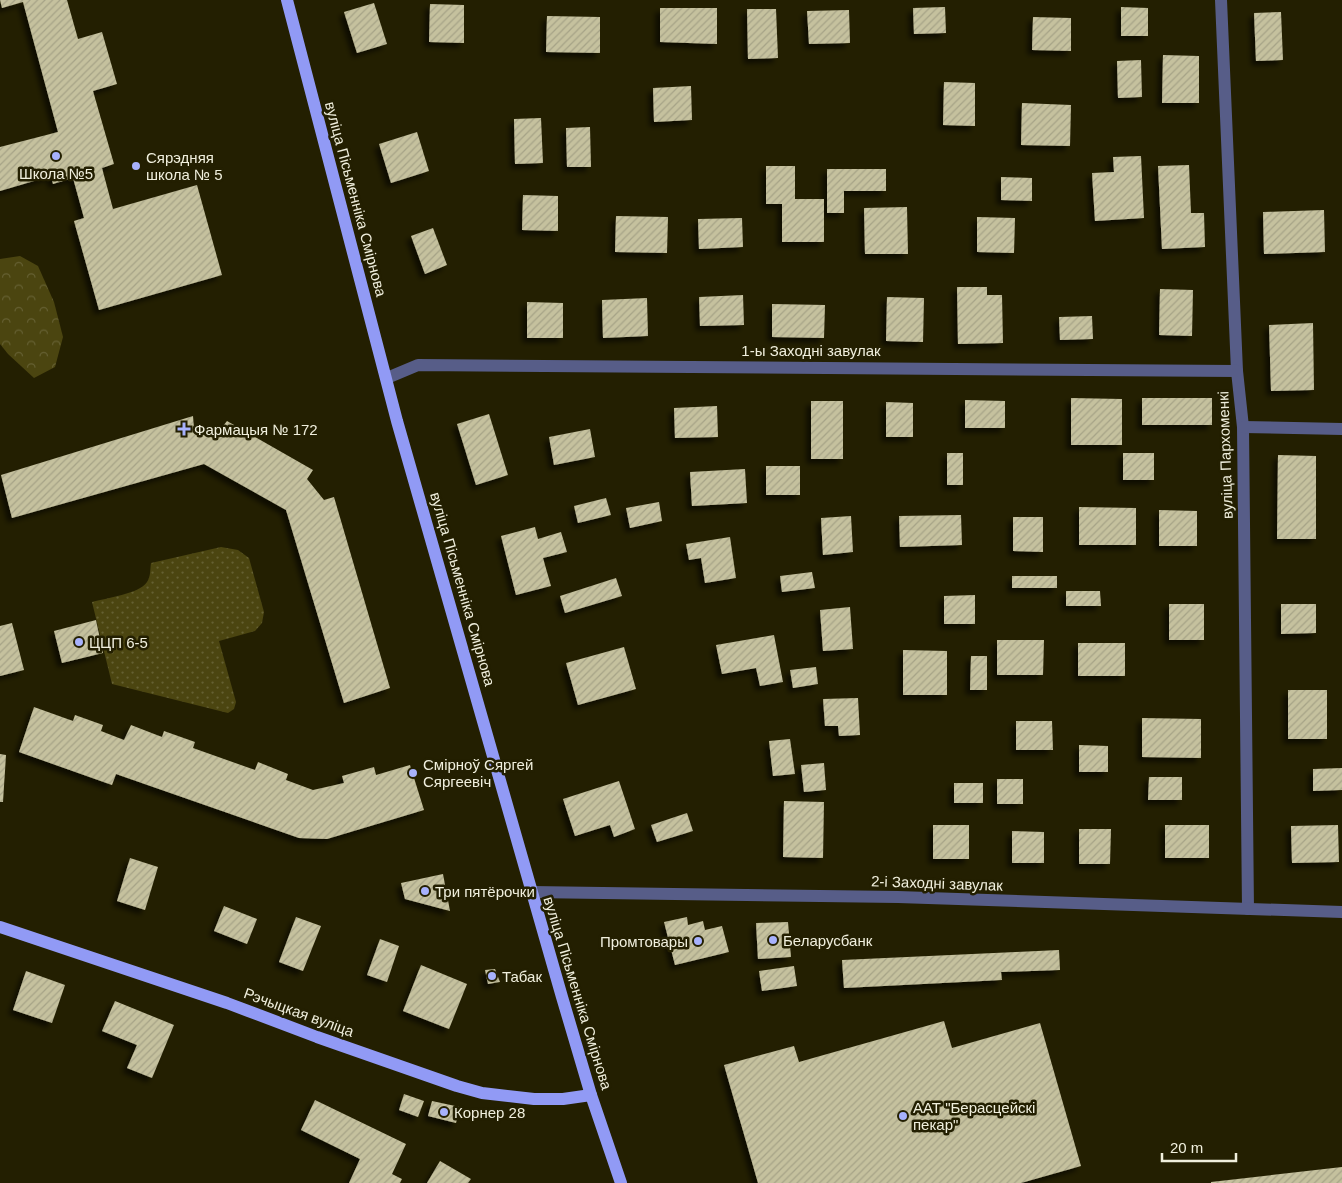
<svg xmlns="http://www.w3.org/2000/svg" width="1342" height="1183" font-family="Arial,sans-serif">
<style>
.forest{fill:url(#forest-crowns)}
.park{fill:url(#park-dots)}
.building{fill:url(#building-hatch);filter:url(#shadow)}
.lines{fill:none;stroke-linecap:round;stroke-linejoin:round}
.minor{stroke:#575d88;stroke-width:12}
.major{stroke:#919af5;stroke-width:12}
.poi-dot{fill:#a7b1fc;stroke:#231f01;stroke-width:2}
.labels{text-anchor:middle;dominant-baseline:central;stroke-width:5;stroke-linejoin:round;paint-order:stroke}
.poi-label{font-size:15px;fill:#f0efdd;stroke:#231f01;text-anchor:start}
.street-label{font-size:15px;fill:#f0efdd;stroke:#231f01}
</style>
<defs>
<pattern id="forest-crowns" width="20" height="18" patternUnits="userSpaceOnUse" patternTransform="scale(1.25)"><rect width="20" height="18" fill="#4b4510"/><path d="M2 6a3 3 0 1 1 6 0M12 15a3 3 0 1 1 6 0" fill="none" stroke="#656032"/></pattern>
<pattern id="park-dots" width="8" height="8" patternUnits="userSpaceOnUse" patternTransform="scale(1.25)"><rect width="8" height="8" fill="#4b4510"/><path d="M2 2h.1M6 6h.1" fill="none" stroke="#656032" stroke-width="1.8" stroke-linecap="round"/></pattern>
<pattern id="building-hatch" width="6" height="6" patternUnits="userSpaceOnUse" patternTransform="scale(1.25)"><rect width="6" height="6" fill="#c5c19e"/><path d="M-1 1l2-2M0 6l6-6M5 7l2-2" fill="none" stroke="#a6a387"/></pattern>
<filter id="shadow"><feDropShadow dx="-4.5" dy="4.5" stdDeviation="2.5" flood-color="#0009"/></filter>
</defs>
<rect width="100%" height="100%" fill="#231f01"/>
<path class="forest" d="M20,256l18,10 16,36 9,35 -8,30 -21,11 -26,-24 -8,-10v-85z"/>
<path class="park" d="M221,547l17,3 11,8 15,54 -2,11 -7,8 -36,10 17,61 -2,7 -6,4 -116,-29 -20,-82c14,-4 47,-8 55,-20 4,-6 3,-13 4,-19z"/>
<g class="building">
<path d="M0,0h67l11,39 24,-7 15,52 -24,7 21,73 -12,4 11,41 84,-24 25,90 -123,35 -25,-89 10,-3 -11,-40 -20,6 -2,-8 -51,15v-44l58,-15 -35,-130 -21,6z"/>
<path d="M374,3l13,41 -30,9 -13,-41z"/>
<path d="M430,4l34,1v38l-35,-1z"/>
<path d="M945,7l1,26 -32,1 -1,-26z"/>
<path d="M1121,7l27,1v28h-27z"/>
<path d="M660,8h57v36l-57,-2z"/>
<path d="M747,9h29l2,49 -30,1z"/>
<path d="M849,10l1,33 -41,1 -2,-33z"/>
<path d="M1281,12l2,48 -27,1 -2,-48z"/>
<path d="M547,16l53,1v36l-54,-1z"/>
<path d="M1033,17l38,1v33l-39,-1z"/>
<path d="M1163,55l36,1v47h-37z"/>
<path d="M1141,60l1,37 -24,1 -1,-37z"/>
<path d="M944,82l31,1v43l-32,-1z"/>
<path d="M691,86l1,34 -38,2 -1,-34z"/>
<path d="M1022,103l49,2 -1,41 -49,-1z"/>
<path d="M541,118l2,45 -28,1 -1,-45z"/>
<path d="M590,127l1,40h-24l-1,-39z"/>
<path d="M417,132l12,39 -38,12 -12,-39z"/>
<path d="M1141,156l3,62 -49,3 -3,-48 22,-1 -1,-15z"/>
<path d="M1189,165l2,48h13l1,34 -43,2 -4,-83z"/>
<path d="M766,166h29v33h29v43h-42v-38h-16z"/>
<path d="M827,169h59v22h-42v22h-17z"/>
<path d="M1001,177l31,1v23l-31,-1z"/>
<path d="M523,195l35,1v35l-36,-1z"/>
<path d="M907,207l1,47h-43l-1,-46z"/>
<path d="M1324,210l1,42 -61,2 -1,-42z"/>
<path d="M616,216l52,1 -1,36 -52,-1z"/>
<path d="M977,217l38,1 -1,35 -37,-1z"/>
<path d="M742,218l1,29 -44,2 -1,-30z"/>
<path d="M433,228l14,37 -22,9 -14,-38z"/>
<path d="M957,287h30v8h15l1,48 -45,1z"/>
<path d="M1160,289l33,1 -1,46 -33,-1z"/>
<path d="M743,295l1,30 -44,1 -1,-29z"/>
<path d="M887,297l37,1 -1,44 -37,-1z"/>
<path d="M647,298l1,38 -45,2 -1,-38z"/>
<path d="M527,302l36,1v35h-36z"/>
<path d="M772,304l53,1 -1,33 -52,-1z"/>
<path d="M1092,316l1,23 -33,1 -1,-23z"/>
<path d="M1313,323l1,67 -43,1 -2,-66z"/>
<path d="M1071,398l51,1v46h-51z"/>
<rect x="1142" y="398" width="70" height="27"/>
<path d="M965,400l40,1v27h-40z"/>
<rect x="811" y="401" width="32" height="58"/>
<path d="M886,402l27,1v34h-27z"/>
<path d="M717,406l1,31 -43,1 -1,-30z"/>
<path d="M489,414l19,61 -32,10 -19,-61z"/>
<path d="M193,416l1,12 26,2 7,-9 86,49 -6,9 17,21 10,-3 56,191 -46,15 -58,-193 -82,-46 -192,54 -11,-43z"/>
<path d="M590,429l5,28 -41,8 -5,-28z"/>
<rect x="947" y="453" width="16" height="32"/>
<rect x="1123" y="453" width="31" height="27"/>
<path d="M1278,455l38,1v83h-39z"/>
<rect x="766" y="466" width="34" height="29"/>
<path d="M745,469l2,34 -55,3 -2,-34z"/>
<path d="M606,498l5,17 -33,8 -4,-17z"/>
<path d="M659,502l3,19 -32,7 -4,-20z"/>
<path d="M1079,507l57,1v37h-57z"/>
<path d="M1159,510l38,1v35h-38z"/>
<path d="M961,515l1,30 -62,2 -1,-31z"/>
<path d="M851,516l2,36 -30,3 -2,-37z"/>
<path d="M1013,517h30v35l-30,-1z"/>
<path d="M535,527l3,12 23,-7 6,20 -24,6 8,28 -35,9 -15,-59z"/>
<path d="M730,537l6,41 -31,5 -4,-25 -12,2 -3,-16z"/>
<path d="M812,572l3,16 -33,4 -2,-16z"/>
<rect x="1012" y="576" width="45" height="12"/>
<path d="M616,578l6,18 -57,17 -5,-17z"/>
<path d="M1066,591h34l1,15h-35z"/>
<path d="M975,595v29h-31v-28z"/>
<rect x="1169" y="604" width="35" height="36"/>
<path d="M1281,604h35v29l-35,1z"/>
<path d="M850,607l3,42 -30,2 -3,-41z"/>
<path d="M96,620l7,33 -41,10 -8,-32z"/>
<path d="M12,623l12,47 -24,6v-50z"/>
<path d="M774,635l9,47 -23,4 -4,-18 -34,6 -6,-29z"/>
<path d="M997,640h47l-1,35h-46z"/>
<rect x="1078" y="643" width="47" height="33"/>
<path d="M624,647l12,42 -58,16 -12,-42z"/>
<path d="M903,650l44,1v44h-44z"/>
<path d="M971,656h16v34h-17z"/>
<path d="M816,667l2,17 -25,4 -3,-18z"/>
<rect x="1288" y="690" width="39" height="49"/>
<path d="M858,698l2,37 -21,1 -1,-10h-13l-2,-27z"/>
<path d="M34,707l39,14 2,-6 28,10 -2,6 23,9 7,-15 31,12 2,-6 31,11 -2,6 62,22 3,-8 30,12 -2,6 27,10 31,-7 -2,-7 32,-9 2,8 34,-10 14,45 -97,29 -28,-1 -183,-64 -4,11 -93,-33z"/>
<path d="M1142,718l59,1v39l-59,-1z"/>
<path d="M1016,721h36l1,29h-37z"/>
<path d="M790,739l5,35 -22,2 -4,-35z"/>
<path d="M1079,745l29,1v26h-29z"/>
<path d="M0,754l6,1 -3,47h-3z"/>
<path d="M824,763l2,27 -22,2 -3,-27z"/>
<path d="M1342,768v22l-29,1v-22z"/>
<path d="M1149,777h33v23h-34z"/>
<rect x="997" y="779" width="26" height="25"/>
<path d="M619,781l16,48 -21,8 -4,-12 -35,11 -12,-37z"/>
<rect x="954" y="783" width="29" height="20"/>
<path d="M784,801l40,1 -1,56 -40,-1z"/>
<path d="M687,813l6,18 -36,11 -6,-17z"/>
<rect x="933" y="825" width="36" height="34"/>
<rect x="1165" y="825" width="44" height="33"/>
<path d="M1338,825l1,37 -47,1 -1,-37z"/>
<path d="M1079,829h32l-1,35h-31z"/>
<path d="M1012,831l32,1v31h-32z"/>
<path d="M130,858l28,9 -13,43 -28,-9z"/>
<path d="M443,874l7,37 -45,-12 -4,-16z"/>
<path d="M224,906l33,13 -10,25 -33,-13z"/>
<path d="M296,917l25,9 -18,45 -24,-9z"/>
<path d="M687,917l1,8 15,-4 2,9 17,-4 7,26 -54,13 -11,-43z"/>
<path d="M788,922l3,35 -33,2 -2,-36z"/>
<path d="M380,939l19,7 -12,36 -20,-7z"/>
<path d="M1059,950l1,20 -59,2 1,8 -158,8 -2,-28z"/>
<path d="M421,965l46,19 -18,45 -46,-18z"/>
<path d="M794,966l3,20 -35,5 -3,-20z"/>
<path d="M495,969l5,13 -12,2 -3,-14z"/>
<path d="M26,971l39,14 -13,38 -39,-13z"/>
<path d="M115,1001l59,24 -22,53 -25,-10 10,-23 -35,-14z"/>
<path d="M944,1021l8,27 88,-25 41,143 -60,17h-263l-34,-118 70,-19 5,16z"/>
<path d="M404,1094l20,7 -6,16 -19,-7z"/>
<path d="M315,1100l91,44 -14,30 10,5 -2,4h-51l11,-24 -59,-29z"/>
<path d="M432,1101l28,6 -4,16 -28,-7z"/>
<path d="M440,1161l31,18 -3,4h-41z"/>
<path d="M1342,1167v16h-131v-1z"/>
</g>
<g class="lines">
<g class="minor">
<path d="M1221,0l16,371 6,56 5,482"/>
<path d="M387,378l31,-13 819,6"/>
<path d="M1243,427l99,2"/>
<path d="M531,892l367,5 444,15"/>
</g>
<g class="major">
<path d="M287,0l110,421 165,576 29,98 30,88"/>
<path d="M0,927l227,76 90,34 140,49 25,7 52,6h29l28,-4"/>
</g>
</g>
<g class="poi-dot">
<circle cx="56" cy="156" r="5"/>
<circle cx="136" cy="166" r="5"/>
<path d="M181.5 421.5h5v5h5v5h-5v5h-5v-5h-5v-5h5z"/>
<circle cx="79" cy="642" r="5"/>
<circle cx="413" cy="773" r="5"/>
<circle cx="425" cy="891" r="5"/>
<circle cx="773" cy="940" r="5"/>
<circle cx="698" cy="941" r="5"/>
<circle cx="492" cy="976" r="5"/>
<circle cx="444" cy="1112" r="5"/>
<circle cx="903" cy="1116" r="5"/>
</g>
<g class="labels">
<g class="poi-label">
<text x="146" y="157">Сярэдняя<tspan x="146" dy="17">школа № 5</tspan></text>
<text x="56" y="173" text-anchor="middle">Школа №5</text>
<text x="194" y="429">Фармацыя № 172</text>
<text x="89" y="642">ЦЦП 6-5</text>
<text x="423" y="764">Смірноў Сяргей<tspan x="423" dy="17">Сяргеевіч</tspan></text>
<text x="435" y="891">Три пятёрочки</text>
<text x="783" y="940">Беларусбанк</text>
<text x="688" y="941" text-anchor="end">Промтовары</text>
<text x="502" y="976">Табак</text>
<text x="913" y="1107">ААТ "Берасцейскі<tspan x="913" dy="17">пекар"</tspan></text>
<text x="454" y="1112">Корнер 28</text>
</g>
<g class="street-label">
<text transform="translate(356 199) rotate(75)">вуліца Пісьменніка Смірнова</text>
<text x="811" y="350">1-ы Заходні завулак</text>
<text transform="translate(1225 455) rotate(-92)">вуліца Пархоменкі</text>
<text transform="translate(463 589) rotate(74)">вуліца Пісьменніка Смірнова</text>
<text transform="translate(937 883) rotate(2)">2-і Заходні завулак</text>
<text transform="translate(578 993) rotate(73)">вуліца Пісьменніка Смірнова</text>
<text transform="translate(299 1012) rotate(20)">Рэчыцкая вуліца</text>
</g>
</g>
<path d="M1162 1153v8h74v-8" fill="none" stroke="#f0efdd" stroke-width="2.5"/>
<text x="1170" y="1153" font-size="15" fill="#f0efdd" stroke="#231f01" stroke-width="4" paint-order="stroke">20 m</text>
</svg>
